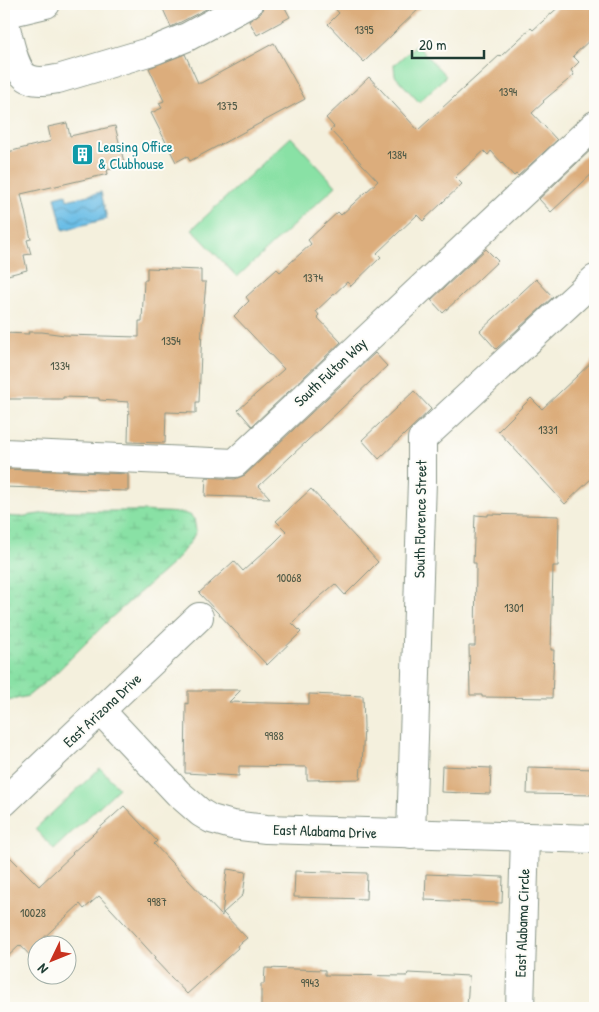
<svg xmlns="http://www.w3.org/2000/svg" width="599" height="1012" font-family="'Patrick Hand',sans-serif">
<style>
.green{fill:#89e1a5;stroke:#548f6c}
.wetland{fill:url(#wetland-marsh);stroke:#548f6c}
.water{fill:url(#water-waves);stroke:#447d8d}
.building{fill:#dcad7c}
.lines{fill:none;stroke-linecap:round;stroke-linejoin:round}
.minor-casing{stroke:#8a9688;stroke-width:30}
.minor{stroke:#fff;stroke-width:28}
.labels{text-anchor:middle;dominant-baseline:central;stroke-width:4;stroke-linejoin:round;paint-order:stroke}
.number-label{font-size:12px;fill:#4e5946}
.culture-label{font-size:15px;fill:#0d838f;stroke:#fdfcf7;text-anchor:start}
.street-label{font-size:15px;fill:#1f3d34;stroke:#fdfcf7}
</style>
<defs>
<pattern id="wetland-marsh" width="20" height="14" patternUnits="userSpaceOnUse" patternTransform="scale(1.25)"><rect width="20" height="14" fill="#89e1a5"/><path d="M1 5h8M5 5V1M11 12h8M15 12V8" fill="none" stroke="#76c28f"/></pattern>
<pattern id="water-waves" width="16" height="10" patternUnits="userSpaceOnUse" patternTransform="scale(1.25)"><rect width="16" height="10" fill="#6abde6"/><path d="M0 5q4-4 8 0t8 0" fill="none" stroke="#579bbb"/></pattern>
</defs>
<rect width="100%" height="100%" fill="#fdfcf7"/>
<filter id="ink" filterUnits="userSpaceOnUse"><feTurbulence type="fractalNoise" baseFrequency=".02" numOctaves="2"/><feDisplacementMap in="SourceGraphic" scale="10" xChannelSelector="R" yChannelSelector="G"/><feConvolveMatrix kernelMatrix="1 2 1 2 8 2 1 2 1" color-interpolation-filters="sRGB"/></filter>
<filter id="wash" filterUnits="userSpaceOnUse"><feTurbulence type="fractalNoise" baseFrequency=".0096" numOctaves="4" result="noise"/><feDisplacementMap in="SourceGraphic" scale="20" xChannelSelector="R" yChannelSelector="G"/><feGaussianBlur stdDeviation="1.12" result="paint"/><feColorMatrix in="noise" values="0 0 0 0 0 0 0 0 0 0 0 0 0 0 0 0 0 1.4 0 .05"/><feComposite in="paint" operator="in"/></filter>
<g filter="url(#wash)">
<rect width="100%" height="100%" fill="#f4f0dd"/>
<g class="green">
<path d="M416,45l30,31 -27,26 -24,-26 -1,-11z"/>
<path d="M291,137l45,49 -99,91 -45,-48z"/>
<path d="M100,768l19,20 -65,61 -19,-20z"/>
</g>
<path class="wetland" d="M60,511h82l41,2 7,2 4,4 2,12 -5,10 -16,20 -63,56 -57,57 -27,22 -24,6v-186l15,1z"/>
<g class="water">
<path d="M101,192l6,27 -44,11 -8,-33 11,-3 1,6z"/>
<path d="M89,1004l33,4h-57z"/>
</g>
<g id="blocks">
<g class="building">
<path d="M174,4h42l-45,23 -8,-18z"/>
<path d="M264,4h19l7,13 -33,18 -8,-14 12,-8z"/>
<path d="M331,4h93l-60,58 -36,-38 11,-11z"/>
<path d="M562,4h33v31l-22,21 6,6 -8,8 3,5 -31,26 1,1 -12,11 25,27 -39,36 -2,-2 -2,2 -23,-25 -3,4 -4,-4 -29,26 7,7 -39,37 -6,-6 -40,38 4,4 -30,29 -4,-4 -31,29 3,4 -2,2 24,25 -89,84 -14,-16 46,-41 -50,-53 15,-15 -3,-4 31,-28 3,3 31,-28 -3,-4 30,-28 3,3 37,-34 -48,-51 4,-3 -8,-9 43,-41 49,53 82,-75 1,1 30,-28 2,2z"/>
<path d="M274,43l31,56 -115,62 -3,-5 -11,6 -25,-49 11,-5 -3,-5 5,-2 -15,-33 36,-14 13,29h3z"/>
<path d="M67,123l3,13 45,-10 10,40 -18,4 1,4 -87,20 10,45 -4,1 4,14 -7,1 3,15 -23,6v-123l47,-12 -3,-14z"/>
<path d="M595,146v25l-44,41 -12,-13z"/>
<path d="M486,249l12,12 -55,52 -12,-13z"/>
<path d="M147,268l54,2v12h5l-4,46 -3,74h-3v11l-30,-1 -1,31 -37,-1 1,-40 -30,-2v-2l-36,-1v2h-59v-66l25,1 -1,-2h14l23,3 74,2v-16h3l2,-41h3z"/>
<path d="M536,279l17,18 -57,52 -16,-18z"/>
<path d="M375,353l12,13 -128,120 11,12 -65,-2 1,-19 29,2 10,-4z"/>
<path d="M595,359v116l-30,29 -67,-73 33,-33 11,11z"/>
<path d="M414,391l17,18 -52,50 -17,-19z"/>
<path d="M4,469l124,5v17l-124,-4z"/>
<path d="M311,489l67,73 -33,33 -10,-11 -14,12 -29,27 9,9 -34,33 -68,-72 35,-32 9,10 30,-27 13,-13 -10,-10z"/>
<path d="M488,514l71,2 -1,50h-5l-2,84h3l-2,48 -70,-1v-2h-12l-1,-49h6l1,-83h-3l2,-48 13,1z"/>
<path d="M202,690h39l-12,12 80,2v-10l54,2 1,30 -2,40h-1l-1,13 -53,1v-13l-68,-1v10l-54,-3 1,-70 2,1v-13h14z"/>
<path d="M442,766l49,2 -1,26 -49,-2z"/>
<path d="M528,767l67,2v26l-68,-1z"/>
<path d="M124,806l33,35 -3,3 68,72 5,-47 19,3 -3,23 -20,18 24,25 -10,8 1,2 -51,46 -33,-35 1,-2 -20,-22 -36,-39 -15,13 -4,-5 -42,39v21l-18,-19 -16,15v-109l35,35 34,-32 -1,-1z"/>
<path d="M295,871l72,2 -1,26 -72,-2z"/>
<path d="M426,874l77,3 -1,26 -77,-3z"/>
<path d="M265,968l60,2v5l82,1 1,-3 61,3 -2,32h-206v-24h3z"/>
</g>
</g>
</g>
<g filter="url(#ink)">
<use href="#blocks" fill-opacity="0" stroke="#8a9688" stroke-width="1"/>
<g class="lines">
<defs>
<g id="minor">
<path d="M4,14l42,-10"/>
<path d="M4,19c4,15 10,55 26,60 9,4 19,1 28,0l97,-29 32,-13 61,-33"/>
<path d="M4,453l231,10 360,-338"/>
<path d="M101,711l77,82 23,20 10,6 21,6 34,4 329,10"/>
<path d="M4,802l195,-185"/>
<path d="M411,834l11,-354v-41l173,-160"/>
<path d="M520,1008l5,-171"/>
</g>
</defs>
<use href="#minor" class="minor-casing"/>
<use href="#minor" class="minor"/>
</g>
</g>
<defs>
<symbol id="building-square" viewBox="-11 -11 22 22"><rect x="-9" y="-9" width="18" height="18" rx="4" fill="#0f9aa8" stroke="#fdfcf7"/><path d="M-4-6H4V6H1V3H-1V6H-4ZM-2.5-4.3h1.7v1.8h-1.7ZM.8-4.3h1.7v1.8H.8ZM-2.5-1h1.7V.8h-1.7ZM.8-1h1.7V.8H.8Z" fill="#fff"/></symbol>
</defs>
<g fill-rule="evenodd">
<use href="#building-square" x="70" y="142" width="25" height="25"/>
</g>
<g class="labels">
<g class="number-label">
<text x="364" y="29">1395</text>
<text x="508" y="91">1394</text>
<text x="227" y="105">1375</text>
<text x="397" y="154">1384</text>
<text x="313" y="277">1374</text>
<text x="171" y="340">1354</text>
<text x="60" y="365">1334</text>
<text x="548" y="429">1331</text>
<text x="289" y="577">10068</text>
<text x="514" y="607">1301</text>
<text x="274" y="735">9988</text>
<text x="157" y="901">9987</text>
<text x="33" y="912">10028</text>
<text x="310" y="982">9943</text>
</g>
<g class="culture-label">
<text x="98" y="146">Leasing Office<tspan x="98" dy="17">&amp; Clubhouse</tspan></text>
</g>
<g class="street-label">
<text transform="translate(330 372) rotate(-43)">South Fulton Way</text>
<text transform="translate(420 519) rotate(-89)">South Florence Street</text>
<text transform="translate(102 710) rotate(-43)">East Arizona Drive</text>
<text transform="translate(325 831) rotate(2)">East Alabama Drive</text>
<text transform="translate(522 923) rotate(-88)">East Alabama Circle</text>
</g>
</g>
<rect width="599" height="1012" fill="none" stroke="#fdfcf7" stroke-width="20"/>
<g transform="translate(52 960) rotate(227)"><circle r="24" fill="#fdfcf7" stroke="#a4b0a9"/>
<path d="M0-4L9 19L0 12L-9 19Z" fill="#c8321e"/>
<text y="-8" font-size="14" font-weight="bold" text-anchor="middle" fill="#1f3d34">N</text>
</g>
<path d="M412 50v8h72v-8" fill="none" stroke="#1f3d34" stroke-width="2.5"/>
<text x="419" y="50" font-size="15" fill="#1f3d34" stroke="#fdfcf7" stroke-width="4" paint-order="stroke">20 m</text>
</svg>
